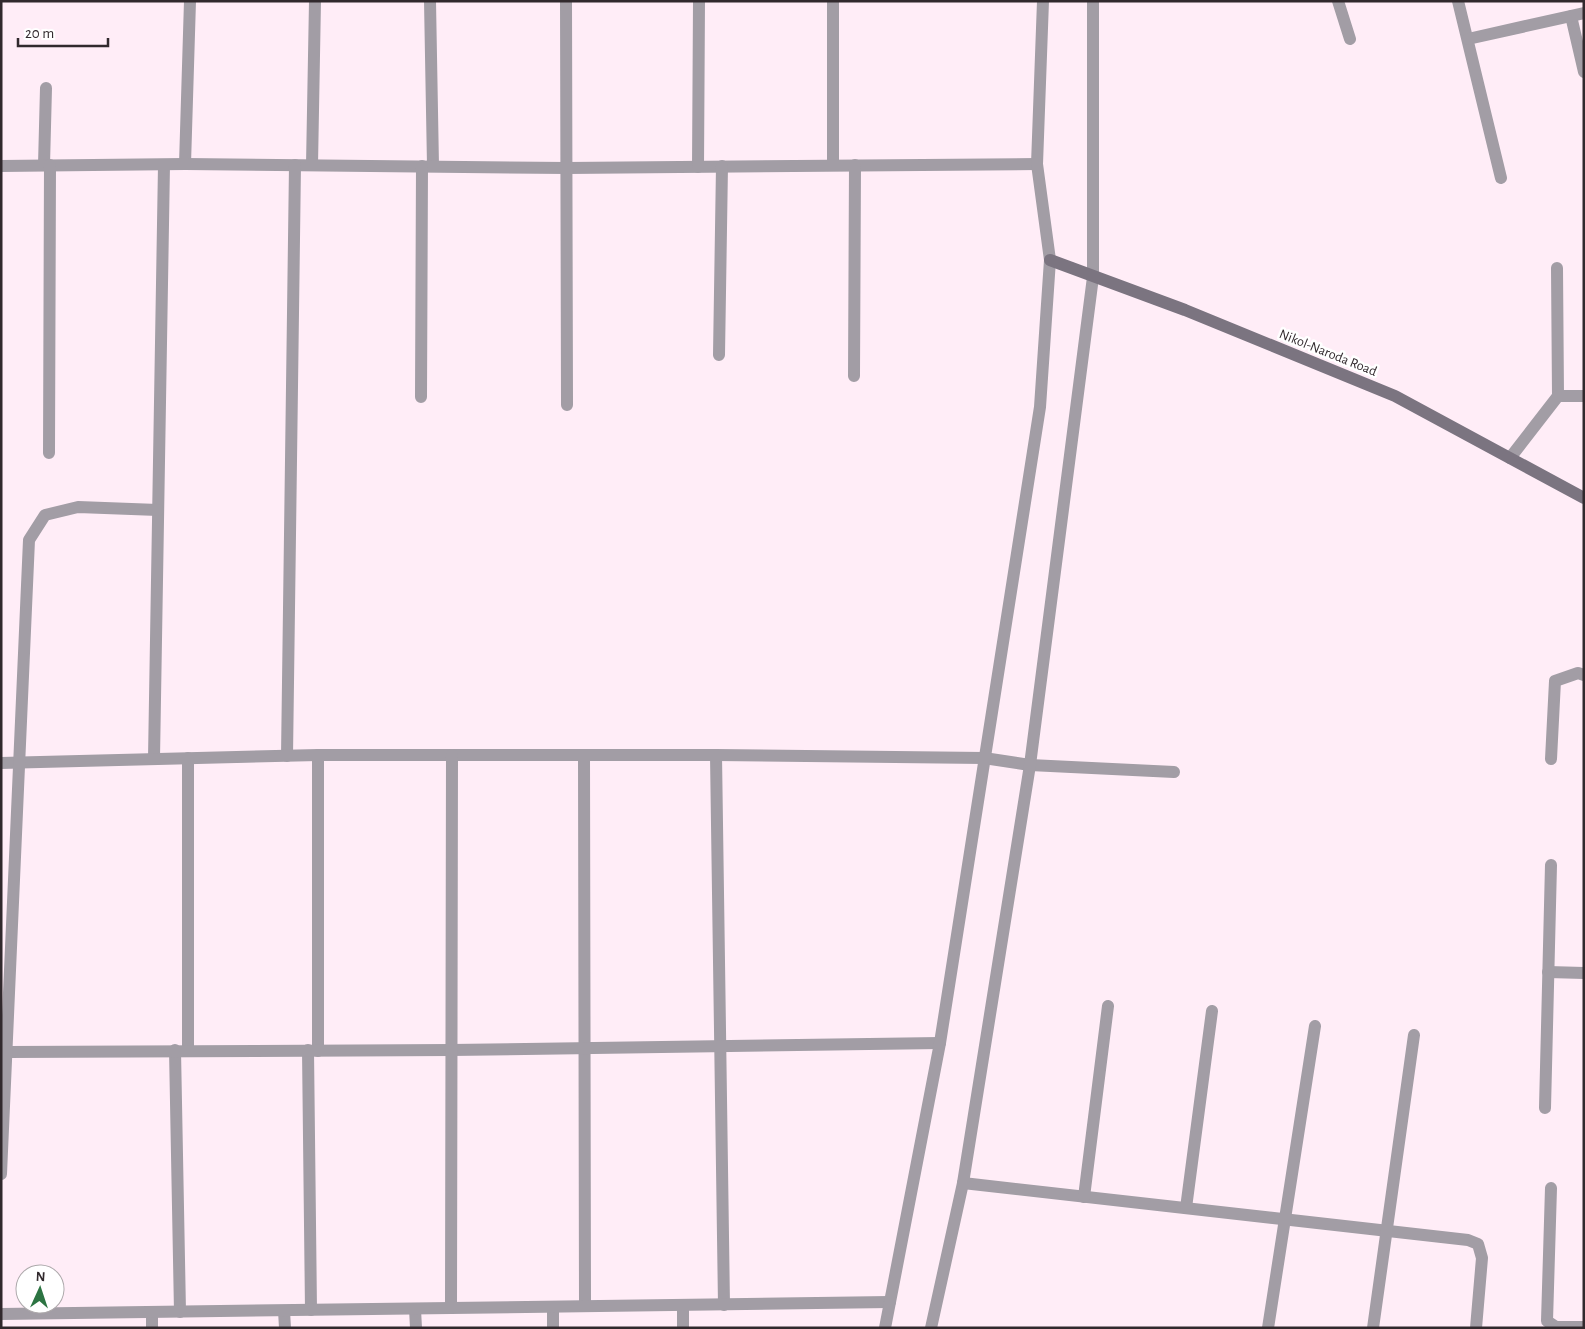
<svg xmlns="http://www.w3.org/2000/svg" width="1585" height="1329" font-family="'Alegreya Sans',sans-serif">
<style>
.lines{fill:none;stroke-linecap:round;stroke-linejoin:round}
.service{stroke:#a29da5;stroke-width:12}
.minor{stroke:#a29da5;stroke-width:12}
.tertiary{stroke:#a29da5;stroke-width:12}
.secondary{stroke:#7b7480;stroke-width:12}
.labels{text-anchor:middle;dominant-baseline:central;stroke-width:5;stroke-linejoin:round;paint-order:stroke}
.street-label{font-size:14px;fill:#31292d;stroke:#fff}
</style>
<rect width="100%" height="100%" fill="#ffedf7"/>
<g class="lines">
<g class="service">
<path d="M154,758l10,-593"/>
<path d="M1551,759l4,-78 23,-8 6,2"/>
</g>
<g class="minor">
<path d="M430,1l3,165"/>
<path d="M566,1l1,404"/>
<path d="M833,1v164"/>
<path d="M1338,1l12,38"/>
<path d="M1458,1l43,177"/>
<path d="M1571,16l13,56"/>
<path d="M1468,39l116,-26"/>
<path d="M185,164l5,-163"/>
<path d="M44,165l2,-77"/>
<path d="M312,165l3,-164"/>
<path d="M1,166l184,-2 382,4 470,-4"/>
<path d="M698,167l1,-166"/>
<path d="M1557,268l1,128"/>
<path d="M719,355l3,-189"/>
<path d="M854,376l1,-211"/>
<path d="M421,397l1,-231"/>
<path d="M49,453l1,-288"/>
<path d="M1510,458l48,-62h26"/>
<path d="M318,755v296"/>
<path d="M584,755l1,551"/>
<path d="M716,755l8,550"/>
<path d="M287,756l8,-591"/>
<path d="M1,763l317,-8h398l268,3 46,7 144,7"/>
<path d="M1548,972l36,1"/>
<path d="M175,1050l5,262"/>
<path d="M188,1050v-292"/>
<path d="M308,1050l3,260"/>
<path d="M7,1052l444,-2 489,-7"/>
<path d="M1545,1108l6,-243"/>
<path d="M1,1174l28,-634 16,-25 33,-8 80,3"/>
<path d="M963,1183l505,57 10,4 4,14 -6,70"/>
<path d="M1551,1188l-4,133 9,6h28"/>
<path d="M1084,1197l24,-191"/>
<path d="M1186,1208l26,-197"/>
<path d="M683,1305v23"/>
<path d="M553,1307v21"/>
<path d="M451,1308l1,-553"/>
<path d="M415,1309l1,19"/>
<path d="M284,1311l1,17"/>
<path d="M152,1312v16"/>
<path d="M1,1314l889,-12"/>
<path d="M1268,1328l47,-302"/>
<path d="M1373,1328l41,-293"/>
</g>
<g class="tertiary">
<path d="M885,1328l55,-285 100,-636 10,-147 -13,-96 6,-163"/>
<path d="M931,1328l32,-145 67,-418 63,-488v-276"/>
</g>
<path class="secondary" d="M1050,260l135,50 210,86 189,102"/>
</g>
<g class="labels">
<g class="street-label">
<text transform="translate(1328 353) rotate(22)">Nikol-Naroda Road</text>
</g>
</g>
<rect width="1585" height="1329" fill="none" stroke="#31292d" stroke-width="5"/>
<g transform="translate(40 1289) rotate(3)"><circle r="24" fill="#ffffff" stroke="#ada9ab"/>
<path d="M0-4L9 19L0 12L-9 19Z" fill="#2c7442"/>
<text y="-8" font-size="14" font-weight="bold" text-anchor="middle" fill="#31292d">N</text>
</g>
<path d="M18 38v8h90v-8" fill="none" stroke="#31292d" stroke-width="2.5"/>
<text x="25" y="38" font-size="15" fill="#31292d" stroke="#ffffff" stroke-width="4" paint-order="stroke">20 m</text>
</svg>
